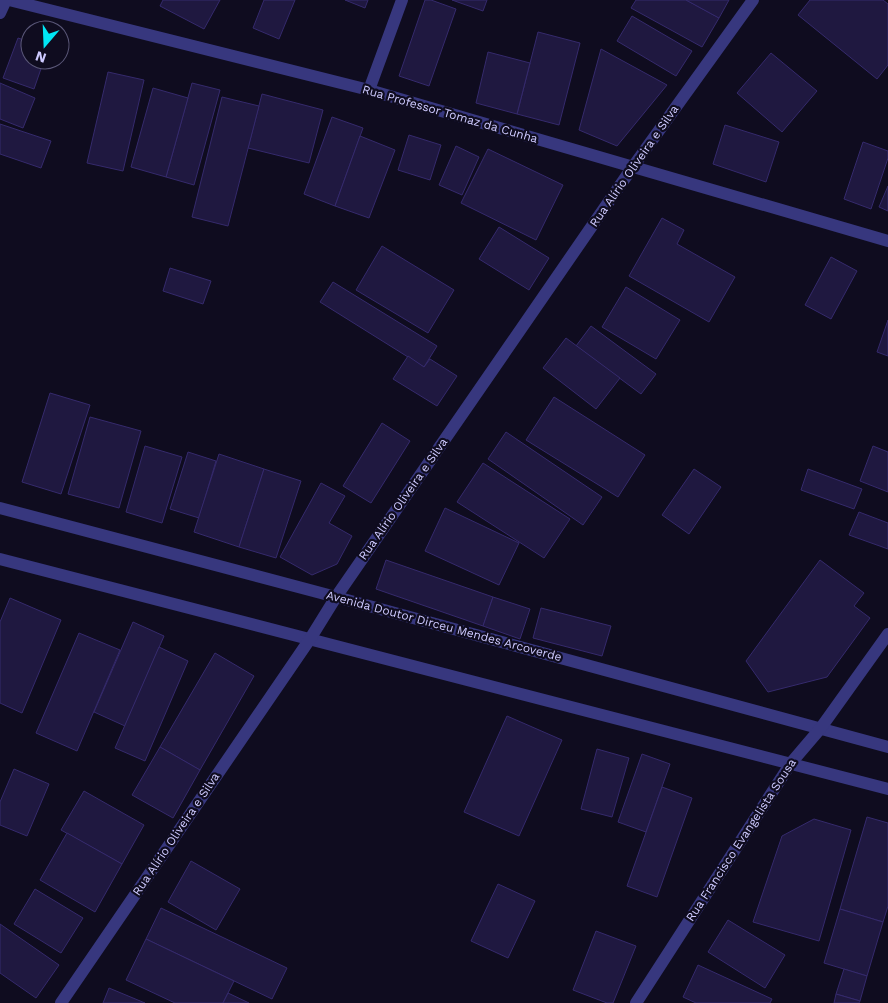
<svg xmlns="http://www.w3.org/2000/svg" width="888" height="1003" font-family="'Work Sans',sans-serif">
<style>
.building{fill:#1f1840;stroke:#352a6c}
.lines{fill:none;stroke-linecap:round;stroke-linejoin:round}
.street{stroke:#37377e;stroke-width:12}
.labels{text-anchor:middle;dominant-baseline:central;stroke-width:4.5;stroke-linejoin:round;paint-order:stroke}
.street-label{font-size:12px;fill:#cecaff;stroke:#0f0c1f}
</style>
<rect width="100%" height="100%" fill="#0f0c1f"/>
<g class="building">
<path d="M163,0h57l-16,29 -44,-23z"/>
<path d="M264,0h31l-16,39 -26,-11z"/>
<path d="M345,0h23l-3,8z"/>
<path d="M425,0h6l25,9 -27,77 -30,-10z"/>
<path d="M452,0h35l-4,11z"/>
<path d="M636,0h50l33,18 -17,29 -71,-39z"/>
<path d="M686,0h43l-10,18z"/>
<path d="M810,0h73l5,4v61l-11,14 -79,-64z"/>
<path d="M632,16l60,35 -16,25 -59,-35z"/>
<path d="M538,32l42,11 -21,82 -42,-11z"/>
<path d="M18,38l12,4v18h14l-10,29 -31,-11z"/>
<path d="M601,49l66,36 -50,61 -38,-16z"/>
<path d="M488,52l42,11 -13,51 -41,-11z"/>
<path d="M771,53l46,38 -35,41 -45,-39z"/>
<path d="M108,72l36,8 -21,91 -36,-8z"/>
<path d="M0,83l35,15 -12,30 -23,-9z"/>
<path d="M192,83l28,7 -26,95 -28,-8z"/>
<path d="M153,88l35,10 -22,79 -35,-10z"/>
<path d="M262,94l61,16 -14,53 -61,-15z"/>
<path d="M222,97l37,9 -31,120 -36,-9z"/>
<path d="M332,117l31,11 -28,78 -31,-12z"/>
<path d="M0,124l51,17 -10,27 -41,-14z"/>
<path d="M725,125l54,17 -13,40 -53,-18z"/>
<path d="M409,135l32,10 -11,35 -32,-10z"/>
<path d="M360,136l35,14 -26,68 -34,-12z"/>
<path d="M863,142l25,9v7l-17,51 -27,-10z"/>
<path d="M456,146l23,11 -17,38 -23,-10z"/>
<path d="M488,149l75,36 -27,55 -75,-37z"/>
<path d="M888,186v25l-9,-4z"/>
<path d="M662,218l22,12 -7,14 58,33 -26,45 -80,-46z"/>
<path d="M499,227l50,31 -20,32 -50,-31z"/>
<path d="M382,246l72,44 -26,43 -72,-43z"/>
<path d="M831,257l26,14 -26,48 -26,-14z"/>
<path d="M170,268l41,13 -8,23 -40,-13z"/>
<path d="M333,282l104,64 -13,21 -104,-65z"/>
<path d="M626,287l54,33 -24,39 -54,-32z"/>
<path d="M888,320v36l-11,-4z"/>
<path d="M591,326l65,48 -15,20 -65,-48z"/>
<path d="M566,338l54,40 -24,31 -53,-41z"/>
<path d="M408,356l16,11 6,-8 27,17 -20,30 -44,-27z"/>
<path d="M50,393l40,12 -29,89 -39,-12z"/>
<path d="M554,397l91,58 -27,42 -92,-57z"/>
<path d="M90,417l51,14 -22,77 -51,-14z"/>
<path d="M382,423l28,18 -39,62 -28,-17z"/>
<path d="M506,432l96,65 -19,28 -95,-66z"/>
<path d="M145,446l37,11 -20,66 -36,-11z"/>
<path d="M873,446l15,6v40l-28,-11z"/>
<path d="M188,452l28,9 -17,57 -29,-9z"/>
<path d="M219,454l45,15 -25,78 -45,-15z"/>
<path d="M483,463l87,56 -26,39 -87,-56z"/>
<path d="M264,469l37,12 -25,77 -37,-11z"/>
<path d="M694,469l27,18 -32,47 -27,-19z"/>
<path d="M808,469l54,20 -8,20 -53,-19z"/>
<path d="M321,483l24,13 -16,27 23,13 -15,28 -25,11 -32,-18z"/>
<path d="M445,508l74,35 -20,42 -74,-34z"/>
<path d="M859,512l29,11v26l-39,-14z"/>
<path d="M386,560l107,37 -10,29 -107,-37z"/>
<path d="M820,560l44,33 -10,13 16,12 -43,59 -59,15 -22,-31z"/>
<path d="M493,597l37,12 -10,30 -37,-13z"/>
<path d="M10,598l51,22 -39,93 -22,-10v-81z"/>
<path d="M541,608l70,18 -9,30 -69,-18z"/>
<path d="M133,622l31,14 -39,90 -31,-14z"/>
<path d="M79,633l41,17 -43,101 -41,-18z"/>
<path d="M159,647l29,14 -43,100 -30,-13z"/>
<path d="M215,653l39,23 -54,94 -40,-23z"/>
<path d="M507,716l55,24 -43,96 -55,-24z"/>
<path d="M160,747l40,23 -27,48 -41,-23z"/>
<path d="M597,749l32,9 -17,59 -31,-8z"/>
<path d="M642,754l28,10 -24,68 -28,-10z"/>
<path d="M14,769l35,15 -22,52 -27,-11v-23z"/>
<path d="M662,787l30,11 -35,99 -30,-11z"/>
<path d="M84,791l60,34 -22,39 -61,-34z"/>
<path d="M867,817l21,6v83l-5,16 -43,-13z"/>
<path d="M814,819l37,11 -32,111 -66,-19 29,-86z"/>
<path d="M67,833l55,31 -27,48 -55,-32z"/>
<path d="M191,861l49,28 -24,41 -48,-28z"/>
<path d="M498,884l37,17 -27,57 -37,-17z"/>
<path d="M35,889l48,29 -22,35 -47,-29z"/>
<path d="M161,908l126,60 -15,31 -126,-60z"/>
<path d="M840,909l43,13 -16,54 -43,-13z"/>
<path d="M728,920l57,35 -20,33 -57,-36z"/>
<path d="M0,924l59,41 -23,33 -36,-25z"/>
<path d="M596,931l40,15 -23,57h-6l-34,-13z"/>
<path d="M146,939l88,42 -11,22h-48l-49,-23z"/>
<path d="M698,965l74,34 -2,4h-74l-13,-6z"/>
<path d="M844,969l23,7 -7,25 -24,-7z"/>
<path d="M109,988l36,15h-42z"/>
<path d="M228,993l21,10h-26z"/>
<path d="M836,994l24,7 -1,2h-25z"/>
</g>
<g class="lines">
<g class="street">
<path d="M9,0l360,90 519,151"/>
<path d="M0,13l6,-13"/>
<path d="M369,90l33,-90"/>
<path d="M0,508l336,89 552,150"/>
<path d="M0,559l888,230"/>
<path d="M61,1003l249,-364 26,-42 296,-429 121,-168"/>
<path d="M636,1003l155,-240 29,-34 68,-95"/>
</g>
</g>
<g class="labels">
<g class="street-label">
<text transform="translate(450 114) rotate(16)">Rua Professor Tomaz da Cunha</text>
<text transform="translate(634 166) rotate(-55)">Rua Alírio Oliveira e Silva</text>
<text transform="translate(403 499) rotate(-55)">Rua Alírio Oliveira e Silva</text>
<text transform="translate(444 626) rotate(15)">Avenida Doutor Dirceu Mendes Arcoverde</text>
<text transform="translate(176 834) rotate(-56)">Rua Alírio Oliveira e Silva</text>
<text transform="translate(741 840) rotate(-57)">Rua Francisco Evangelista Sousa</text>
</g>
</g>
<g transform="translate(45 45) rotate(199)"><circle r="24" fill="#0f0c1f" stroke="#5b5879"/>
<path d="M0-4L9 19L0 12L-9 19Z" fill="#00e7f5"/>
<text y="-8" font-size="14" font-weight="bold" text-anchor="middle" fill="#cecaff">N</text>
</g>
</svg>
